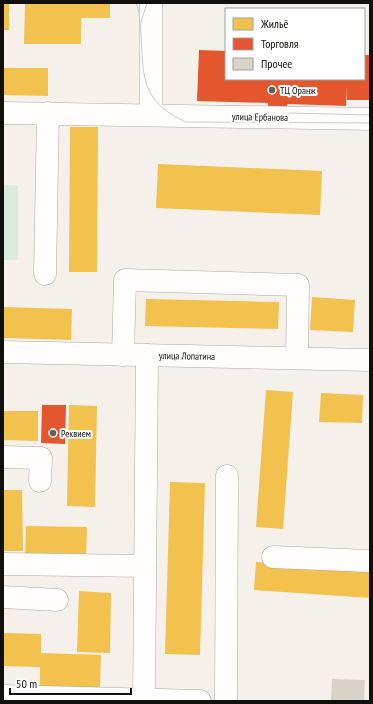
<svg xmlns="http://www.w3.org/2000/svg" width="373" height="704" font-family="'PT Sans Narrow',sans-serif">
<style>
.green{fill:#d9eddc}
.homes{fill:#f2c14e}
.shops{fill:#e4572e}
.building{fill:#d9d2c7}
.lines{fill:none;stroke-linecap:round;stroke-linejoin:round}
.minor-casing{stroke:#adaaa5;stroke-width:23}
.minor{stroke:#fefdfc;stroke-width:22}
.tram{stroke:#cccbc9;stroke-width:1}
.poi-dot{fill:#615f5a;stroke:#fff;stroke-width:1.5}
.labels{text-anchor:middle;dominant-baseline:central;stroke-width:4;stroke-linejoin:round;paint-order:stroke}
.poi-label{font-size:10px;fill:#12100c;stroke:#fff;text-anchor:start}
.street-label{font-size:10px;fill:#12100c;stroke:#fff}
</style>
<rect width="100%" height="100%" fill="#f5f1ea"/>
<rect class="green" x="3" y="185" width="15" height="75"/>
<g class="homes">
<rect x="3" y="3" width="6" height="27"/>
<path d="M25,3h85v15h-29v26h-57z"/>
<path d="M3,68h45v28l-45,-1z"/>
<path d="M70,127h28l-1,145h-28z"/>
<path d="M158,164l164,7 -2,44 -164,-7z"/>
<path d="M312,297l43,3 -2,32 -43,-2z"/>
<path d="M146,299l133,3 -1,27 -133,-3z"/>
<path d="M3,307l69,2 -1,31 -68,-2z"/>
<path d="M266,390l27,2 -10,137 -27,-2z"/>
<path d="M321,393l42,2 -1,28 -43,-1z"/>
<path d="M69,405l28,1 -2,101 -28,-1z"/>
<path d="M3,411h35v30l-35,-1z"/>
<path d="M170,482l35,1 -5,172 -35,-1z"/>
<path d="M3,490h19l1,61h-20z"/>
<path d="M26,526l61,1 -1,33 -61,-2z"/>
<path d="M256,562l114,7v29l-116,-8z"/>
<path d="M79,591l32,2 -1,60 -33,-1z"/>
<path d="M3,633l38,1v19l60,2 -1,33 -60,-2v-19l-37,-1z"/>
</g>
<g class="shops">
<path d="M199,50l27,1v28h138v-24h6v45h-23v-13l-1,19 -59,-2v10l-19,-1v-10l-71,-2z"/>
<path d="M42,405h24l-1,39 -24,-1z"/>
</g>
<path class="building" d="M332,679l33,1 -1,21h-33z"/>
<g class="lines">
<defs>
<g id="minor">
<path d="M151,3v112"/>
<path d="M3,113l367,6"/>
<path d="M45,274l3,-161"/>
<path d="M3,352l367,8"/>
<path d="M123,355l2,-75 173,5 -1,73"/>
<path d="M3,457l38,1 -1,23"/>
<path d="M273,557l97,4"/>
<path d="M3,564l142,2"/>
<path d="M3,597l54,3"/>
<path d="M3,696l197,5"/>
<path d="M144,700l3,-345"/>
<path d="M226,701l1,-225"/>
</g>
</defs>
<use href="#minor" class="minor-casing"/>
<use href="#minor" class="minor"/>
<g class="tram">
<path d="M136,3c4,9 4,20 5,30 2,44 0,69 45,89l184,1"/>
<path d="M141,22l6,-19"/>
<path d="M277,122l13,-9 80,2"/>
</g>
</g>
<g class="poi-dot">
<circle cx="272" cy="90" r="4"/>
<circle cx="53" cy="433" r="4"/>
</g>
<g class="labels">
<g class="poi-label">
<text x="280" y="90">ТЦ Оранж</text>
<text x="61" y="433">Реквием</text>
</g>
<g class="street-label">
<text transform="translate(260 117) rotate(1)">улица Ербанова</text>
<text transform="translate(187 356) rotate(1)">улица Лопатина</text>
</g>
</g>
<rect width="373" height="704" fill="none" stroke="#12100c" stroke-width="8"/>
<rect x="225" y="8" width="140" height="72" fill="#ffffff" stroke="#a09f9e"/>
<rect x="233" y="18" width="20" height="12" fill="#f2c14e" stroke="#a09f9e"/>
<text x="261" y="28" font-size="12" fill="#12100c">Жильё</text>
<rect x="233" y="38" width="20" height="12" fill="#e4572e" stroke="#a09f9e"/>
<text x="261" y="48" font-size="12" fill="#12100c">Торговля</text>
<rect x="233" y="58" width="20" height="12" fill="#d9d2c7" stroke="#a09f9e"/>
<text x="261" y="68" font-size="12" fill="#12100c">Прочее</text>
<path d="M10 688v6h121v-6" fill="none" stroke="#12100c" stroke-width="2"/>
<text x="16" y="688" font-size="12" fill="#12100c" stroke="#ffffff" stroke-width="3" paint-order="stroke">50 m</text>
</svg>
